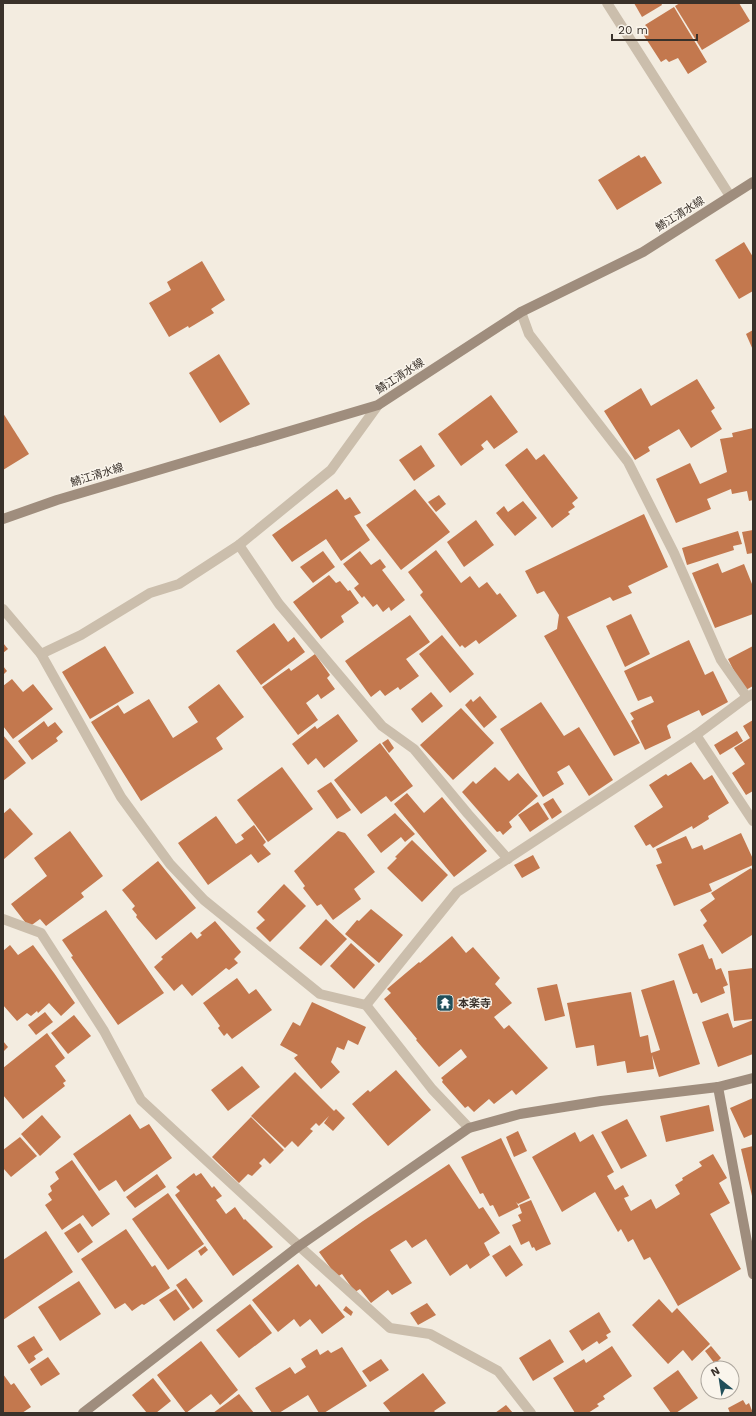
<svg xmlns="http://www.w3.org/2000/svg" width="756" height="1416" font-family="'Work Sans','Noto Sans JP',sans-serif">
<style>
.building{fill:#c3784e}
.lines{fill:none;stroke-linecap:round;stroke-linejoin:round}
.street{stroke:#cbbeac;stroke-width:10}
.secondary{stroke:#9f8d7d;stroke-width:10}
.labels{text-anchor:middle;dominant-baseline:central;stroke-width:3;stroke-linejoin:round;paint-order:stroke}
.street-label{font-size:11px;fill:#39312a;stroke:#faf5ec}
.poi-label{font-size:11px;font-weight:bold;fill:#39312a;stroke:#faf5ec;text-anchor:start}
</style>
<rect width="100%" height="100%" fill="#f3ece0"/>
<g class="building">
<path d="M634,3h27l1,2 -20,12z"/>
<path d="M680,3h59l11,18 -48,29 -27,-44z"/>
<path d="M674,7l33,55 -19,12 -10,-16 -9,4 -3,-3 -5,3 -20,-31 6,-4 -2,-2z"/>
<path d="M639,155l2,3 4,-2 17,27 -45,27 -19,-30z"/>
<path d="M744,242l9,15v34l-14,8 -24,-39z"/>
<path d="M202,261l23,39 -14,9 3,4 -25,15 -1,-2 -19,11 -20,-34 22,-13 -4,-8z"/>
<path d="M753,330v20l-7,-16z"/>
<path d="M219,354l31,50 -30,19 -31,-50z"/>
<path d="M697,379l18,29 -4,3 11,18 -31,19 -12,-19 -31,18 2,4 -15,9 -31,-49 37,-23 10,18z"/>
<path d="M491,395l27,37 -24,17 -7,-9 -6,5 3,4 -23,17 -23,-32z"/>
<path d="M3,413l26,41 -26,16z"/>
<path d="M753,428v72l-4,1 -2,-10 -15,3 -1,-5 -24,10 4,10 -35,14 -20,-44 34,-16 10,21 27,-12 -7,-33 13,-2 -1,-4z"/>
<path d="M421,445l14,21 -21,15 -15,-21z"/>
<path d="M527,448l9,12 8,-6 34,44 -6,5 3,4 -7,5 2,2 -18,14 -47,-63z"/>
<path d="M337,489l8,11 5,-3 11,16 -7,3 16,24 -29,21 -15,-22 -34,23 -20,-27z"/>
<path d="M415,489l35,43 -49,38 -35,-45z"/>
<path d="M439,495l7,9 -10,8 -8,-10z"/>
<path d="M523,501l14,17 -22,18 -19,-23 8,-7 4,6z"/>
<path d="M644,514l24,53 -40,19 4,7 -19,8 -3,-4 -43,20 73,126 -26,13 -70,-120 13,-7 2,-14 -15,-24 -7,3 -12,-23z"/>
<path d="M476,520l18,25 -30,22 -17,-25z"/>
<path d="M753,530v23l-6,1 -5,-22z"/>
<path d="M738,531l4,13 -9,2 1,4 -47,15 -5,-17z"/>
<path d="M436,550l25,33 9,-7 9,12 8,-6 10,13 3,-2 17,23 -38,28 -3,-4 -11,8 -3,-3 -2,2 -40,-52 3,-3 -15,-20z"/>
<path d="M323,551l12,16 -22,16 -13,-16z"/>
<path d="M360,551l11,14 9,-6 6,8 -4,3 23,30 -14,11 -2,-4 -6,5 -6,-8 -4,3 -9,-11 -2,2 -8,-10 5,-4 -16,-20z"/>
<path d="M718,563l4,10 22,-9 8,20h1v30l-38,14 -23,-55z"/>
<path d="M329,575l7,8 4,-2 8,10 2,-1 9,13 -18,13 3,6 -23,17 -28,-37z"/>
<path d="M631,614l19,40 -25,13 -19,-41z"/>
<path d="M410,615l20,27 -24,17 13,17 -19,14 -2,-3 -13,9 -5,-6 -9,7 -26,-36z"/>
<path d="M274,623l14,19 6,-5 11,15 -44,33 -25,-34z"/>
<path d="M442,635l32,39 -24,19 -31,-39z"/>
<path d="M689,640l16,35 8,-4 15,31 -26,14 -3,-6 -30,14 -2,2 4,12 -26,12 -14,-29 3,-2 -4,-6 24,-11 -3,-6 -13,5 -14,-30z"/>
<path d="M3,643l5,6 -5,4z"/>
<path d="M105,646l29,47 -44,26 -28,-47z"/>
<path d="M753,646v40l-9,5 -16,-32z"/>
<path d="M315,654l15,21 -3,3 8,11 -14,10 -3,-5 -12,9 12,17 -20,15 -36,-48 27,-19 2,3z"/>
<path d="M3,666l4,5 -4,4z"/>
<path d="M12,679l11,13 10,-8 20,25 -40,30 -10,-13v-40z"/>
<path d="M219,684l25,33 -28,21 7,11 -82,52 -50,-79 27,-17 6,9 25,-15 24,39 25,-16 -10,-15z"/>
<path d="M431,692l12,14 -21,17 -11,-14z"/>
<path d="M480,696l17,21 -13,11 -19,-23 6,-6 2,3z"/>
<path d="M541,702l23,34 15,-9 34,53 -24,16 -20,-31 -12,7 7,12 -21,13 -43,-68z"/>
<path d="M461,708l33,35 -41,37 -33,-35z"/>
<path d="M338,714l20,27 -34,27 -8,-10 -8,7 -16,-21 23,-18 2,3z"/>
<path d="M753,720v71l-7,4 -14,-22 13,-9 -11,-16 16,-10 -7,-12z"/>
<path d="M44,721l4,6 7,-5 8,10 -7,6 2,3 -26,19 -14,-19z"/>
<path d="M737,731l6,10 -23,14 -6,-10z"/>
<path d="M3,735l23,28 -23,18z"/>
<path d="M388,739l6,9 -5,5 -7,-10z"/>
<path d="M380,743l33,43 -22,16 -5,-6 -25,18 -27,-34z"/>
<path d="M691,762l13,18 8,-5 17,28 -21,13 1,3 -16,10 -1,-3 -39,22 -3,-4 -4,2 -12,-20 29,-19 -14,-22 17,-11 2,2z"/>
<path d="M282,767l31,42 -45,33 -31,-42z"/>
<path d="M495,767l14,14 9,-8 20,23 -29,26 3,5 -9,8 -3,-4 -3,1 -35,-40 11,-11 3,3z"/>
<path d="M331,782l20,28 -14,9 -20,-28z"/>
<path d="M407,793l17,20 18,-16 45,54 -33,26 -60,-73z"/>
<path d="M553,798l9,14 -10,7 -9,-15z"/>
<path d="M538,802l11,17 -19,13 -12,-17z"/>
<path d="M10,808l23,26 -30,26v-46z"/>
<path d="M395,813l20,21 -10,8 -4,-5 -20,16 -14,-18z"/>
<path d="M216,816l20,28 8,-5 -3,-4 13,-10 12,17 -3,3 8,9 -13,9 -7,-9 -43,31 -30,-42z"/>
<path d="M70,831l33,45 -22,17 3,4 -38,29 -6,-7 -11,8 -18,-23 36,-28 -13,-18z"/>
<path d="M338,831l7,2 30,39 -21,17 7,10 -28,21 -12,-16 -4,2 -14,-18 2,-2 -11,-15z"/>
<path d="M741,833l12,26v6l-44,19 3,7 -38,15 -18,-41 6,-2 -6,-14 30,-13 6,13 10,-4 2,5z"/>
<path d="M412,840l36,35 -26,27 -35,-34 10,-10 -2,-1z"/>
<path d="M533,855l7,13 -18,10 -8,-13z"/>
<path d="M158,861l38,47 -40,32 -20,-23 1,-2 -5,-6 3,-3 -13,-16z"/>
<path d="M751,868l2,4v64l-1,-1 -30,19 -19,-29 4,-4 -7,-11 15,-11 -4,-6z"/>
<path d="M284,884l22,22 -36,36 -14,-14 9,-8 -8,-8z"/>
<path d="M371,909l32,26 -24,28 -34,-29 12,-14 2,1z"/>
<path d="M106,910l58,83 -46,32 -47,-68 2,-1 -11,-16z"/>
<path d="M326,919l21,20 -26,27 -22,-18z"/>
<path d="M215,921l26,31 -7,7 4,4 -9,7 -3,-2 -34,28 -10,-12 -8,7 -20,-24 9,-8 -2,-2 30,-25 6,7 5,-4 -2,-2z"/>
<path d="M452,936l14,17 7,-6 27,31 -5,6 17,19 -18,14 10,12 5,-4 39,43 -32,27 -4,-5 -18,14 -5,-5 -15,13 -6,-6 -3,2 -23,-26 1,-2 -2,-2 26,-21 -6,-8 -22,18 -23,-27 1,-1 -33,-40 7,-6 -4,-4 32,-27 1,1z"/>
<path d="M351,943l24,22 -21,24 -24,-23z"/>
<path d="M703,944l6,15 3,-1 4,12 5,-2 7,17 -5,2 2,6 -24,10 -4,-10 -4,1 -15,-40z"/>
<path d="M10,945l8,10 15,-10 21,28 21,30 -14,13 -12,-13 -11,10 -1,-2 -6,5 -4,-3 -10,8 -14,-16v-54z"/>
<path d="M753,968v51l-19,2 -6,-50z"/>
<path d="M237,978l12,16 7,-5 16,21 -40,29 -5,-6 -3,3 -6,-8 2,-2 -17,-23z"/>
<path d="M674,980l26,84 -41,13 -7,-22 2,14 -27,4 -2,-12 -28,5 -3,-21 -18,3 -9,-45 64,-11 9,45 8,-2 3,18 9,-3 -19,-60z"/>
<path d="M557,984l8,32 -20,5 -8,-33z"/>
<path d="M312,1002l54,25 -8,18 -10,-5 -4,10 -7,-3 -6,15 9,10 -19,17 -27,-31 4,-3 -18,-10 13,-23 7,4z"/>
<path d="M45,1012l8,10 -17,13 -8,-10z"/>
<path d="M728,1013l5,15 20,-8v34l-35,13 -16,-45z"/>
<path d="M74,1015l17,21 -23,18 -17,-21z"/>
<path d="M47,1033l18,25 -10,8 11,15 -3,2 2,3 -42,33 -20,-24v-27z"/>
<path d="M3,1041l5,6 -5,5z"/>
<path d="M242,1066l18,21 -32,24 -17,-21z"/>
<path d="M396,1070l35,40 -43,36 -36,-42 16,-14 2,2z"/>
<path d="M295,1072l39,39 2,-2 9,9 -12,13 -9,-8 5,-7 -10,10 -3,-3 -6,6 3,2 -15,16 -6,-6 -7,7 -34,-32z"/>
<path d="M753,1098v36l-9,4 -14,-30z"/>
<path d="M709,1105l5,26 -48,11 -6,-26z"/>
<path d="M130,1114l10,15 9,-5 23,34 -48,34 -8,-12 -17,11 -26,-37z"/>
<path d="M42,1115l19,22 -21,19 -19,-22z"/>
<path d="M251,1117l33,33 -14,14 -6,-6 -5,5 3,3 -10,10 -4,-2 -9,9 -27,-26z"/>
<path d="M627,1119l20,37 -26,13 -20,-37z"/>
<path d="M518,1131l9,20 -13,6 -8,-20z"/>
<path d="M575,1132l5,10 13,-8 21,38 -7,4 8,14 8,-5 6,11 -5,2 7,13 20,-12 5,10 24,-15 -5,-9 8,-5 -1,-2 20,-12 -3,-4 14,-8 14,24 -8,5 11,20 -20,11 31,55 -63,37 -28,-49 -6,3 -11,-21 -5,3 -7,-13 -3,3 -23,-40 -33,20 -30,-55z"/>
<path d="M20,1137l17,19 -26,21 -8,-9v-18z"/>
<path d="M501,1138l29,60 -12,6 -2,-2 3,5 -20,10 -6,-12 -3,1 -7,-13 -3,1 -19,-37z"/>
<path d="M753,1146v50h-1l-11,-47z"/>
<path d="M72,1160l38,54 -18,13 -9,-12 -21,15 -17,-25 7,-5 -4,-6 4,-3 -2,-5 9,-7 -4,-7z"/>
<path d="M449,1164l30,45 4,-2 17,26 -16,10 6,12 -20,14 -3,-5 -17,12 -24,-37 -14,9 -6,-8 -16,10 22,33 -20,12 -4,-5 -17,13 -11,-14 -5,3 -13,-18 -5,3 -18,-25 44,-31z"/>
<path d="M194,1173l2,3 5,-3 11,15 2,-2 8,10 -6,4 10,14 9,-7 9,13 1,-1 28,28 -40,29 -58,-81 5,-4 -4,-4z"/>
<path d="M157,1174l9,13 -31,21 -9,-11z"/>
<path d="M168,1193l36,51 -36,26 -36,-51z"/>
<path d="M531,1200l20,44 -15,7 -2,-4 -2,1 -3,-7 -8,4 -9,-20 9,-4 -3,-6 4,-2 -3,-8z"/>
<path d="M80,1223l13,19 -15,11 -14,-20z"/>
<path d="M126,1229l26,38 3,-2 15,23 -26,17 -2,-1 -10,7 -7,-8 -10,6 -34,-50z"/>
<path d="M46,1231l27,41 -70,48v-60z"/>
<path d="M510,1245l13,20 -17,12 -14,-21z"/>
<path d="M205,1246l3,4 -7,6 -3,-5z"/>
<path d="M298,1264l18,23 3,-3 26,33 -23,17 -12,-15 -10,8 -6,-8 -16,13 -26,-32z"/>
<path d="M186,1278l17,23 -10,8 -17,-24z"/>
<path d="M79,1281l22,33 -41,27 -22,-34z"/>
<path d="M176,1289l14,20 -16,12 -15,-21z"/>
<path d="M659,1299l13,14 5,-5 33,36 -18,17 -9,-11 -15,14 -36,-39z"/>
<path d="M427,1303l9,12 -18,10 -8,-12z"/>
<path d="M250,1304l22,29 -33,25 -23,-28z"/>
<path d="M346,1306l7,6 -2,4 -8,-6z"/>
<path d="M599,1312l12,20 -5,3 2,3 -9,6 -2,-3 -15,10 -13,-20z"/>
<path d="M34,1336l9,14 -9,6 2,3 -7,5 -12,-18z"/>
<path d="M550,1339l14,23 -31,19 -14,-23z"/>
<path d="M201,1341l37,49 -18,15 -9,-11 -25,19 -29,-38z"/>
<path d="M612,1346l20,30 -29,20 2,3 -8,5 2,2 -11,7h-13l-22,-35 31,-19 2,4z"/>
<path d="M711,1346l10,12 -6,6 -10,-13z"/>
<path d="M342,1347l25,39 -43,27h-5l-11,-18 -29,18h-7l-17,-25 35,-21 5,7 11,-7 -5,-8 16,-10 3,6 8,-5 3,3z"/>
<path d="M48,1357l12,17 -19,12 -11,-17z"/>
<path d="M381,1359l8,11 -19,12 -8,-11z"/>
<path d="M678,1370l20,28 -22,15h-5l-18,-25z"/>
<path d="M423,1373l23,30 -12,8 2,2h-45l-8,-10z"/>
<path d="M3,1374l8,11 3,-2 17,24 -9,6h-19z"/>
<path d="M153,1378l18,23 -15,12h-9l-15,-18z"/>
<path d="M239,1394l15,19h-41z"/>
<path d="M743,1400l3,5 3,-2 4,10h-23l-2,-5z"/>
<path d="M506,1405l7,8h-18z"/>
</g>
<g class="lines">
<g class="street">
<path d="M607,3l123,193"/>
<path d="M521,312l8,22 99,128 46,91 47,107 26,37"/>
<path d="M239,545l40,59 103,122 32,23 54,65 40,45"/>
<path d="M3,609l38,45 80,143 49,67 34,36 116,94 46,11 66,84 37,39"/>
<path d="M41,654l40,-19 69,-42 29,-9 60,-39 92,-75 47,-65"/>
<path d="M696,735l57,86"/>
<path d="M3,919l38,14 63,98 37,69 158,146 91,82 40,6 68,37 33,42"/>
<path d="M366,1005l91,-113 239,-157 51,-38 6,-3"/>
</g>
<g class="secondary">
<path d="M3,519l54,-19 321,-95 143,-93 122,-60 110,-70"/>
<path d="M718,1087l35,187"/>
<path d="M83,1413l216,-167 170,-118 51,-14 81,-13 117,-14 35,-9"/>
</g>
</g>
<defs>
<symbol id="temple-square" viewBox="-11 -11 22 22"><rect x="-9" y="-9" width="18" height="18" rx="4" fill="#214f5a" stroke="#faf5ec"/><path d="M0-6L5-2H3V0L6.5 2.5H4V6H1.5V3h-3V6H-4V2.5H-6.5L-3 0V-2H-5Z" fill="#fff"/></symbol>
</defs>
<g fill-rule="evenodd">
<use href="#temple-square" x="435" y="993" width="20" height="20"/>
</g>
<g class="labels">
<g class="street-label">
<text transform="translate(680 214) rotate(-32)">鯖江清水線</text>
<text transform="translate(400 376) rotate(-33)">鯖江清水線</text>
<text transform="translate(97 475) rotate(-17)">鯖江清水線</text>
</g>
<g class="poi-label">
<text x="458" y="1003">本楽寺</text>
</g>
</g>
<rect width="756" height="1416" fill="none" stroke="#39312a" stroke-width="8"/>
<g transform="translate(720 1380) rotate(330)"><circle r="19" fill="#faf5ec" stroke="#ada79e"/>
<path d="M0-3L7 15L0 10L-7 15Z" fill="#214f5a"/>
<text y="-6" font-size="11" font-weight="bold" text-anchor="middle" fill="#39312a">N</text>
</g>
<path d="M612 34v6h85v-6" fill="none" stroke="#39312a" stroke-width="2"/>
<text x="618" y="34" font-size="12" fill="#39312a" stroke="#faf5ec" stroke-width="3" paint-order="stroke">20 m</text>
</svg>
